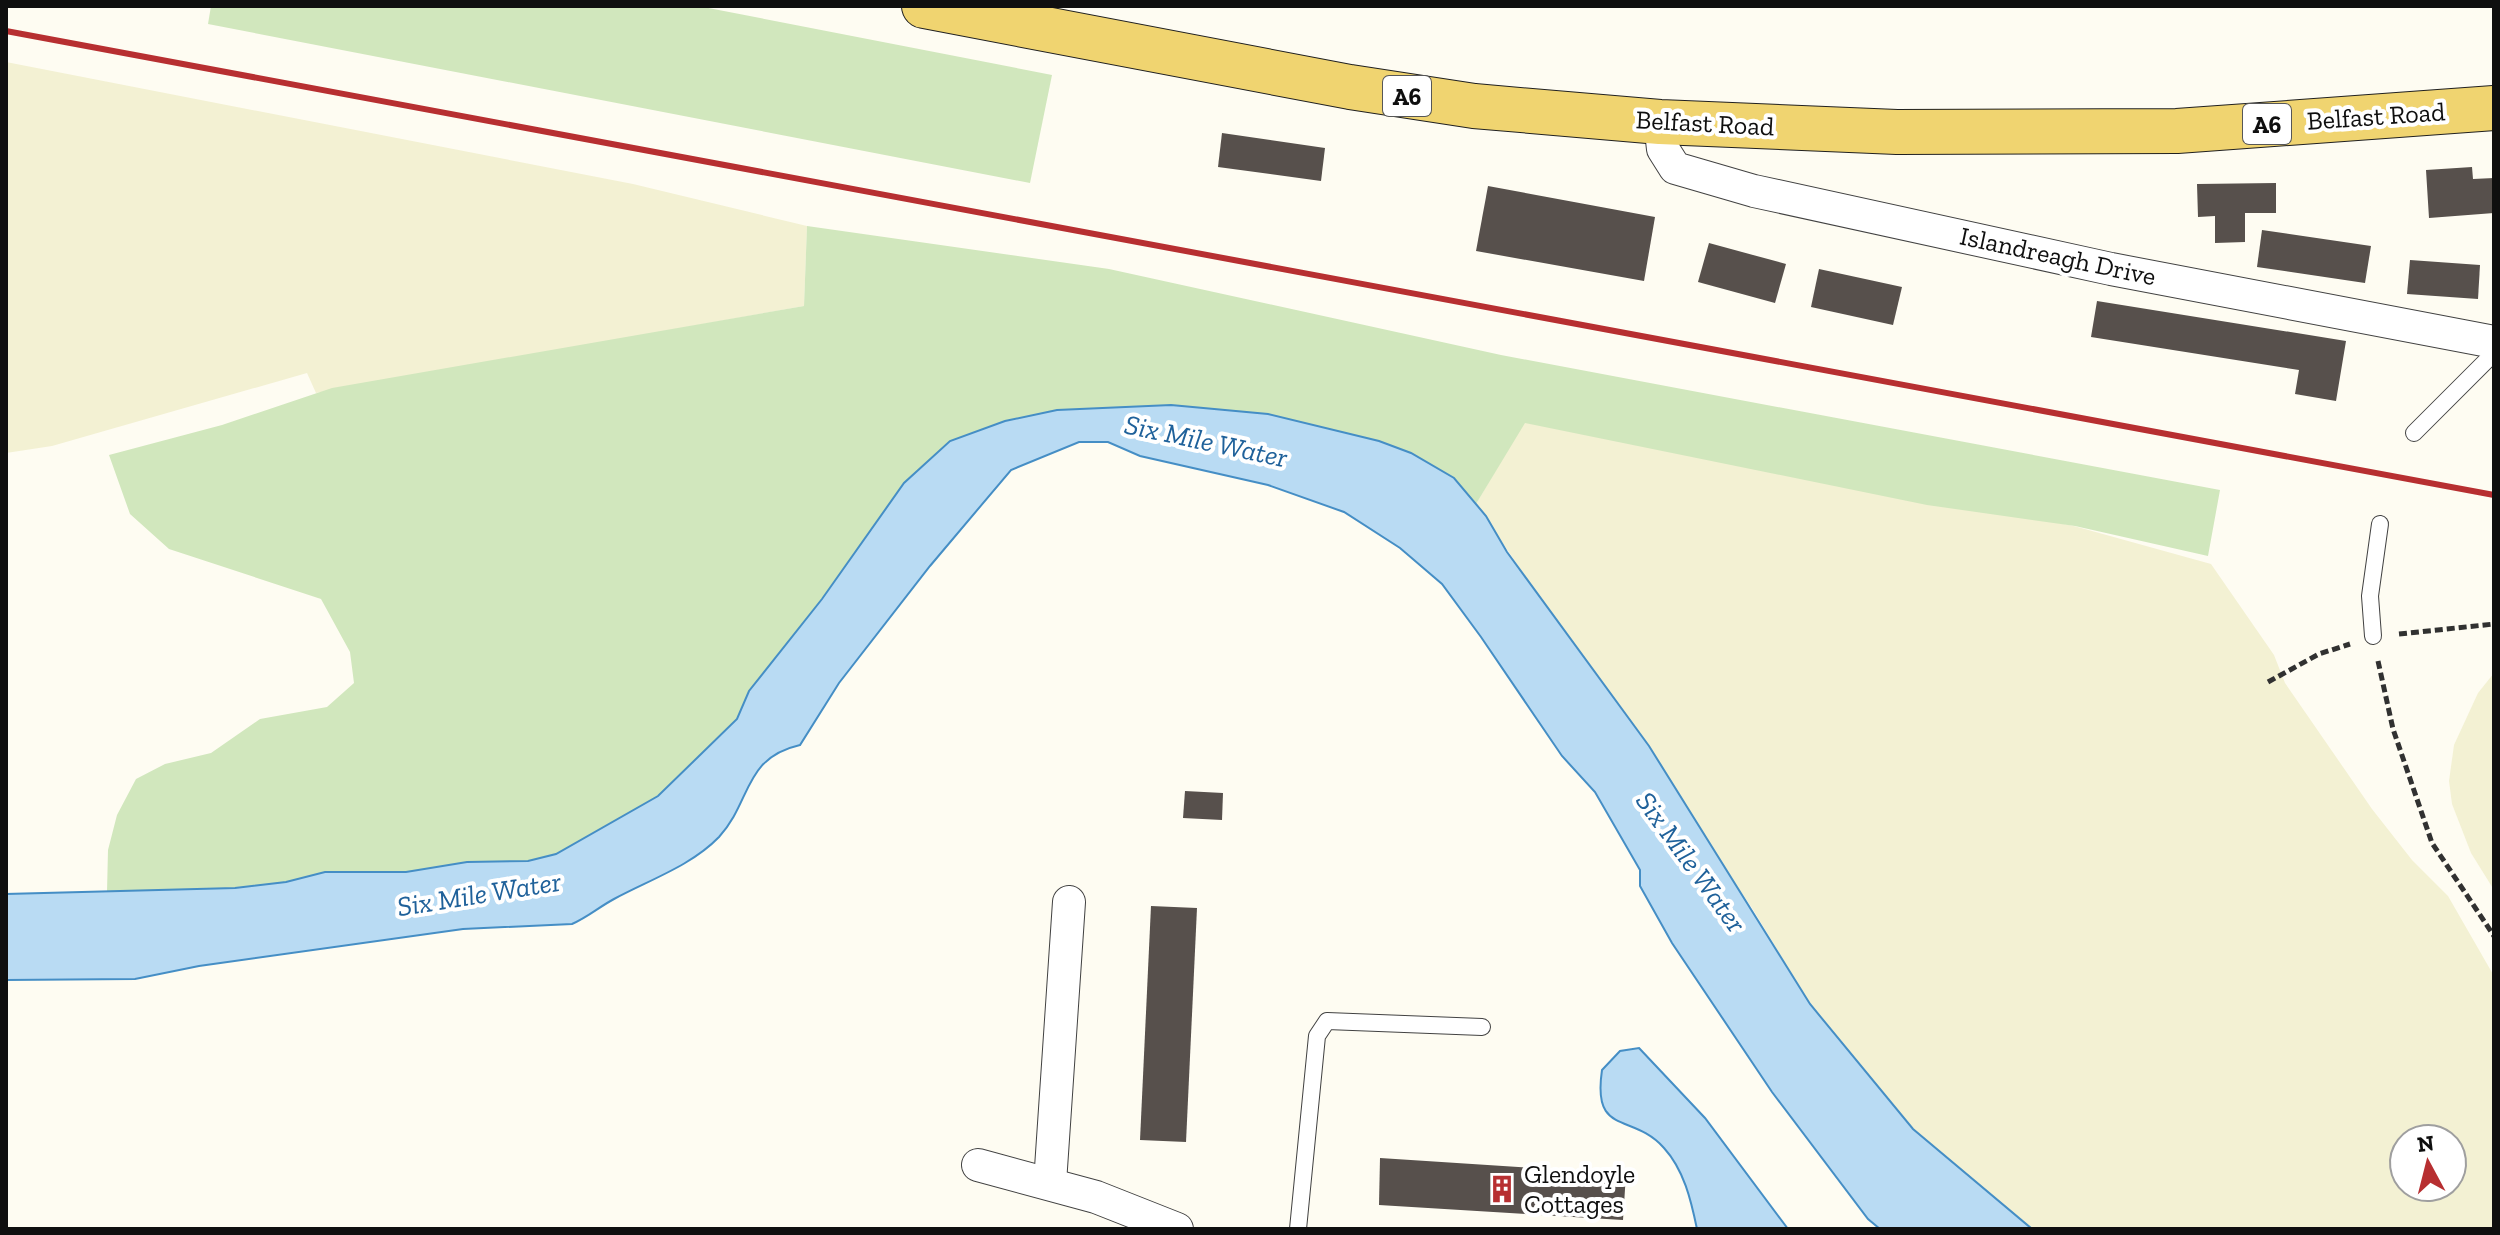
<svg xmlns="http://www.w3.org/2000/svg" width="2500" height="1235" font-family="'Zilla Slab',serif">
<style>
.farmland{fill:#f3f1d3;fill-rule:evenodd}
.green{fill:#d1e7bd}
.water{fill:#b9dbf3;stroke:#458ec5;stroke-width:2}
.building{fill:#57504c}
.lines{fill:none;stroke-linecap:round;stroke-linejoin:round}
.lane-casing{stroke:#424242;stroke-width:18}
.street-casing{stroke:#424242;stroke-width:34}
.primary-casing{stroke:#202020;stroke-width:46}
.path{stroke:#313131;stroke-width:5;stroke-dasharray:8 4;stroke-linecap:butt}
.lane{stroke:#fff;stroke-width:16}
.street{stroke:#fff;stroke-width:32}
.primary{stroke:#f0d470;stroke-width:44}
.rail{stroke:#b72f31;stroke-width:6}
.labels{text-anchor:middle;dominant-baseline:central;stroke-width:8;stroke-linejoin:round;paint-order:stroke}
.shield{fill:#fff;stroke:#575757;stroke-width:2}
.shield-label{font-size:24px;font-weight:bold;fill:#0f0f0f}
.street-label{font-size:26px;fill:#0f0f0f;stroke:#fff}
.poi-label{font-size:26px;fill:#0f0f0f;stroke:#fff;text-anchor:start}
.water-label{font-size:28px;font-style:italic;fill:#1f619a;stroke:#fff}
</style>
<rect width="100%" height="100%" fill="#fefcf2"/>
<g class="farmland">
<path d="M6,62l627,122 174,42 -3,80 -488,87 -9,-20 -255,73 -46,7z"/>
<path d="M1524,422l550,104 137,38 63,91 11,28 87,126 40,51 36,36 46,80v253h-462l-45,-36 -74,-64 -103,-125 -58,-96 -276,-404zM2404,1139h48v48h-48z"/>
<path d="M2494,673v217l-23,-37 -19,-49 -3,-23 5,-36 24,-52z"/>
</g>
<g class="green">
<path d="M211,6h487l354,69 -22,108 -822,-159z"/>
<path d="M807,226l302,43 392,86 719,135 -12,66 -133,-30 -148,-21 -402,-82 -49,81c-28,-33 -57,-48 -97,-63h-429l-46,42 -82,116 -73,92 -11,28 -80,77 -74,43 -28,15 -28,7 -61,1 -61,10h-81l-39,10 -51,6 -128,4 1,-42 9,-35 19,-36 29,-15 46,-11 49,-34 67,-12 27,-24 -4,-31 -29,-53 -152,-50 -39,-35 -21,-59 113,-30 110,-37 472,-82z"/>
</g>
<g class="water">
<path d="M1171,405l97,9 111,27 32,12 43,25 32,38 21,36 142,194 161,258 103,125 119,100h-152l-12,-10 -96,-127 -100,-149 -32,-57v-16l-45,-78 -33,-36 -81,-119 -39,-53 -42,-36 -56,-36 -76,-27 -128,-29 -32,-14h-29l-68,28 -81,96 -91,117 -39,62c-57,13 -48,56 -81,92 -28,29 -70,43 -105,62 -15,8 -26,18 -42,25l-109,5 -264,37 -64,13 -129,1v-86l229,-6 51,-6 39,-10h81l61,-10 61,-1 28,-7 102,-58 79,-77 12,-28 73,-92 82,-116 46,-42 55,-20 52,-11z"/>
<path d="M1639,1048l66,70 83,111h-91c-6,-29 -13,-59 -33,-81 -32,-36 -72,-11 -62,-78l18,-19z"/>
</g>
<g class="building">
<path d="M1222,133l103,15 -4,33 -103,-14z"/>
<path d="M2472,167l1,12 21,-1v35l-65,5 -3,-48z"/>
<path d="M2276,183v30h-31v29l-30,1v-27l-17,1 -1,-33z"/>
<path d="M1488,186l167,31 -11,64 -168,-30z"/>
<path d="M2262,230l109,16 -6,37 -108,-16z"/>
<path d="M1709,243l77,21 -11,39 -77,-21z"/>
<path d="M2410,260l70,5 -2,34 -71,-5z"/>
<path d="M1819,269l83,18 -9,38 -82,-18z"/>
<path d="M2097,301l249,40 -10,60 -41,-7 4,-24 -208,-33z"/>
<path d="M1185,791l38,2 -1,27 -39,-2z"/>
<path d="M1151,906l46,2 -11,234 -46,-2z"/>
<path d="M1380,1158l246,16 -3,46 -244,-15z"/>
</g>
<g class="lines">
<defs>
<g id="lane">
<path d="M2414,433l80,-80"/>
<path d="M2373,636l-3,-40 10,-72"/>
<path d="M1298,1229l19,-193 10,-15 155,6"/>
</g>
<g id="street">
<path d="M1660,122l3,27 12,19 79,23 357,78 383,73"/>
<path d="M978,1165l118,32 81,32"/>
<path d="M1050,1183l19,-281"/>
</g>
<path id="primary" d="M924,6l426,81 124,19 186,16 237,10 280,-1 317,-23"/>
</defs>
<use href="#lane" class="lane-casing"/>
<use href="#street" class="street-casing"/>
<use href="#primary" class="primary-casing"/>
<g class="path">
<path d="M2399,634l95,-10"/>
<path d="M2378,661l15,68 39,114 62,93"/>
<path d="M2268,682l51,-28 31,-10"/>
</g>
<use href="#lane" class="lane"/>
<use href="#street" class="street"/>
<use href="#primary" class="primary"/>
<path class="rail" d="M6,31l2488,464"/>
</g>
<defs>
<symbol id="building-bare" viewBox="-9 -9 18 18"><path d="M-4-6H4V6H1V3H-1V6H-4ZM-2.5-4.3h1.7v1.8h-1.7ZM.8-4.3h1.7v1.8H.8ZM-2.5-1h1.7V.8h-1.7ZM.8-1h1.7V.8H.8Z" fill="#b72f31" stroke="#fff" stroke-width="2.5" paint-order="stroke"/></symbol>
</defs>
<g fill-rule="evenodd">
<use href="#building-bare" x="1482" y="1169" width="40" height="40"/>
</g>
<g class="labels">
<g class="shield">
<rect x="1383" y="76" width="48" height="40" rx="6"/>
<rect x="2243" y="104" width="48" height="40" rx="6"/>
</g>
<g class="shield-label">
<text x="1407" y="96">A6</text>
<text x="2267" y="124">A6</text>
</g>
<g class="street-label">
<text transform="translate(2376 116) rotate(-4)">Belfast Road</text>
<text transform="translate(1705 123) rotate(3)">Belfast Road</text>
<text transform="translate(2058 256) rotate(12)">Islandreagh Drive</text>
</g>
<g class="poi-label">
<text x="1524" y="1174">Glendoyle<tspan x="1524" dy="30">Cottages</tspan></text>
</g>
<g class="water-label">
<text transform="translate(1206 441) rotate(12)">Six Mile Water</text>
<text transform="translate(1691 862) rotate(54)">Six Mile Water</text>
<text transform="translate(479 894) rotate(-9)">Six Mile Water</text>
</g>
</g>
<rect width="2500" height="1235" fill="none" stroke="#0f0f0f" stroke-width="16"/>
<g transform="translate(2428 1163) rotate(353)"><circle r="38" fill="#ffffff" stroke="#9f9f9f" stroke-width="2"/>
<path d="M0-6L14 30L0 20L-14 30Z" fill="#b72f31"/>
<text y="-12" font-size="22" font-weight="bold" text-anchor="middle" fill="#0f0f0f">N</text>
</g>
</svg>
